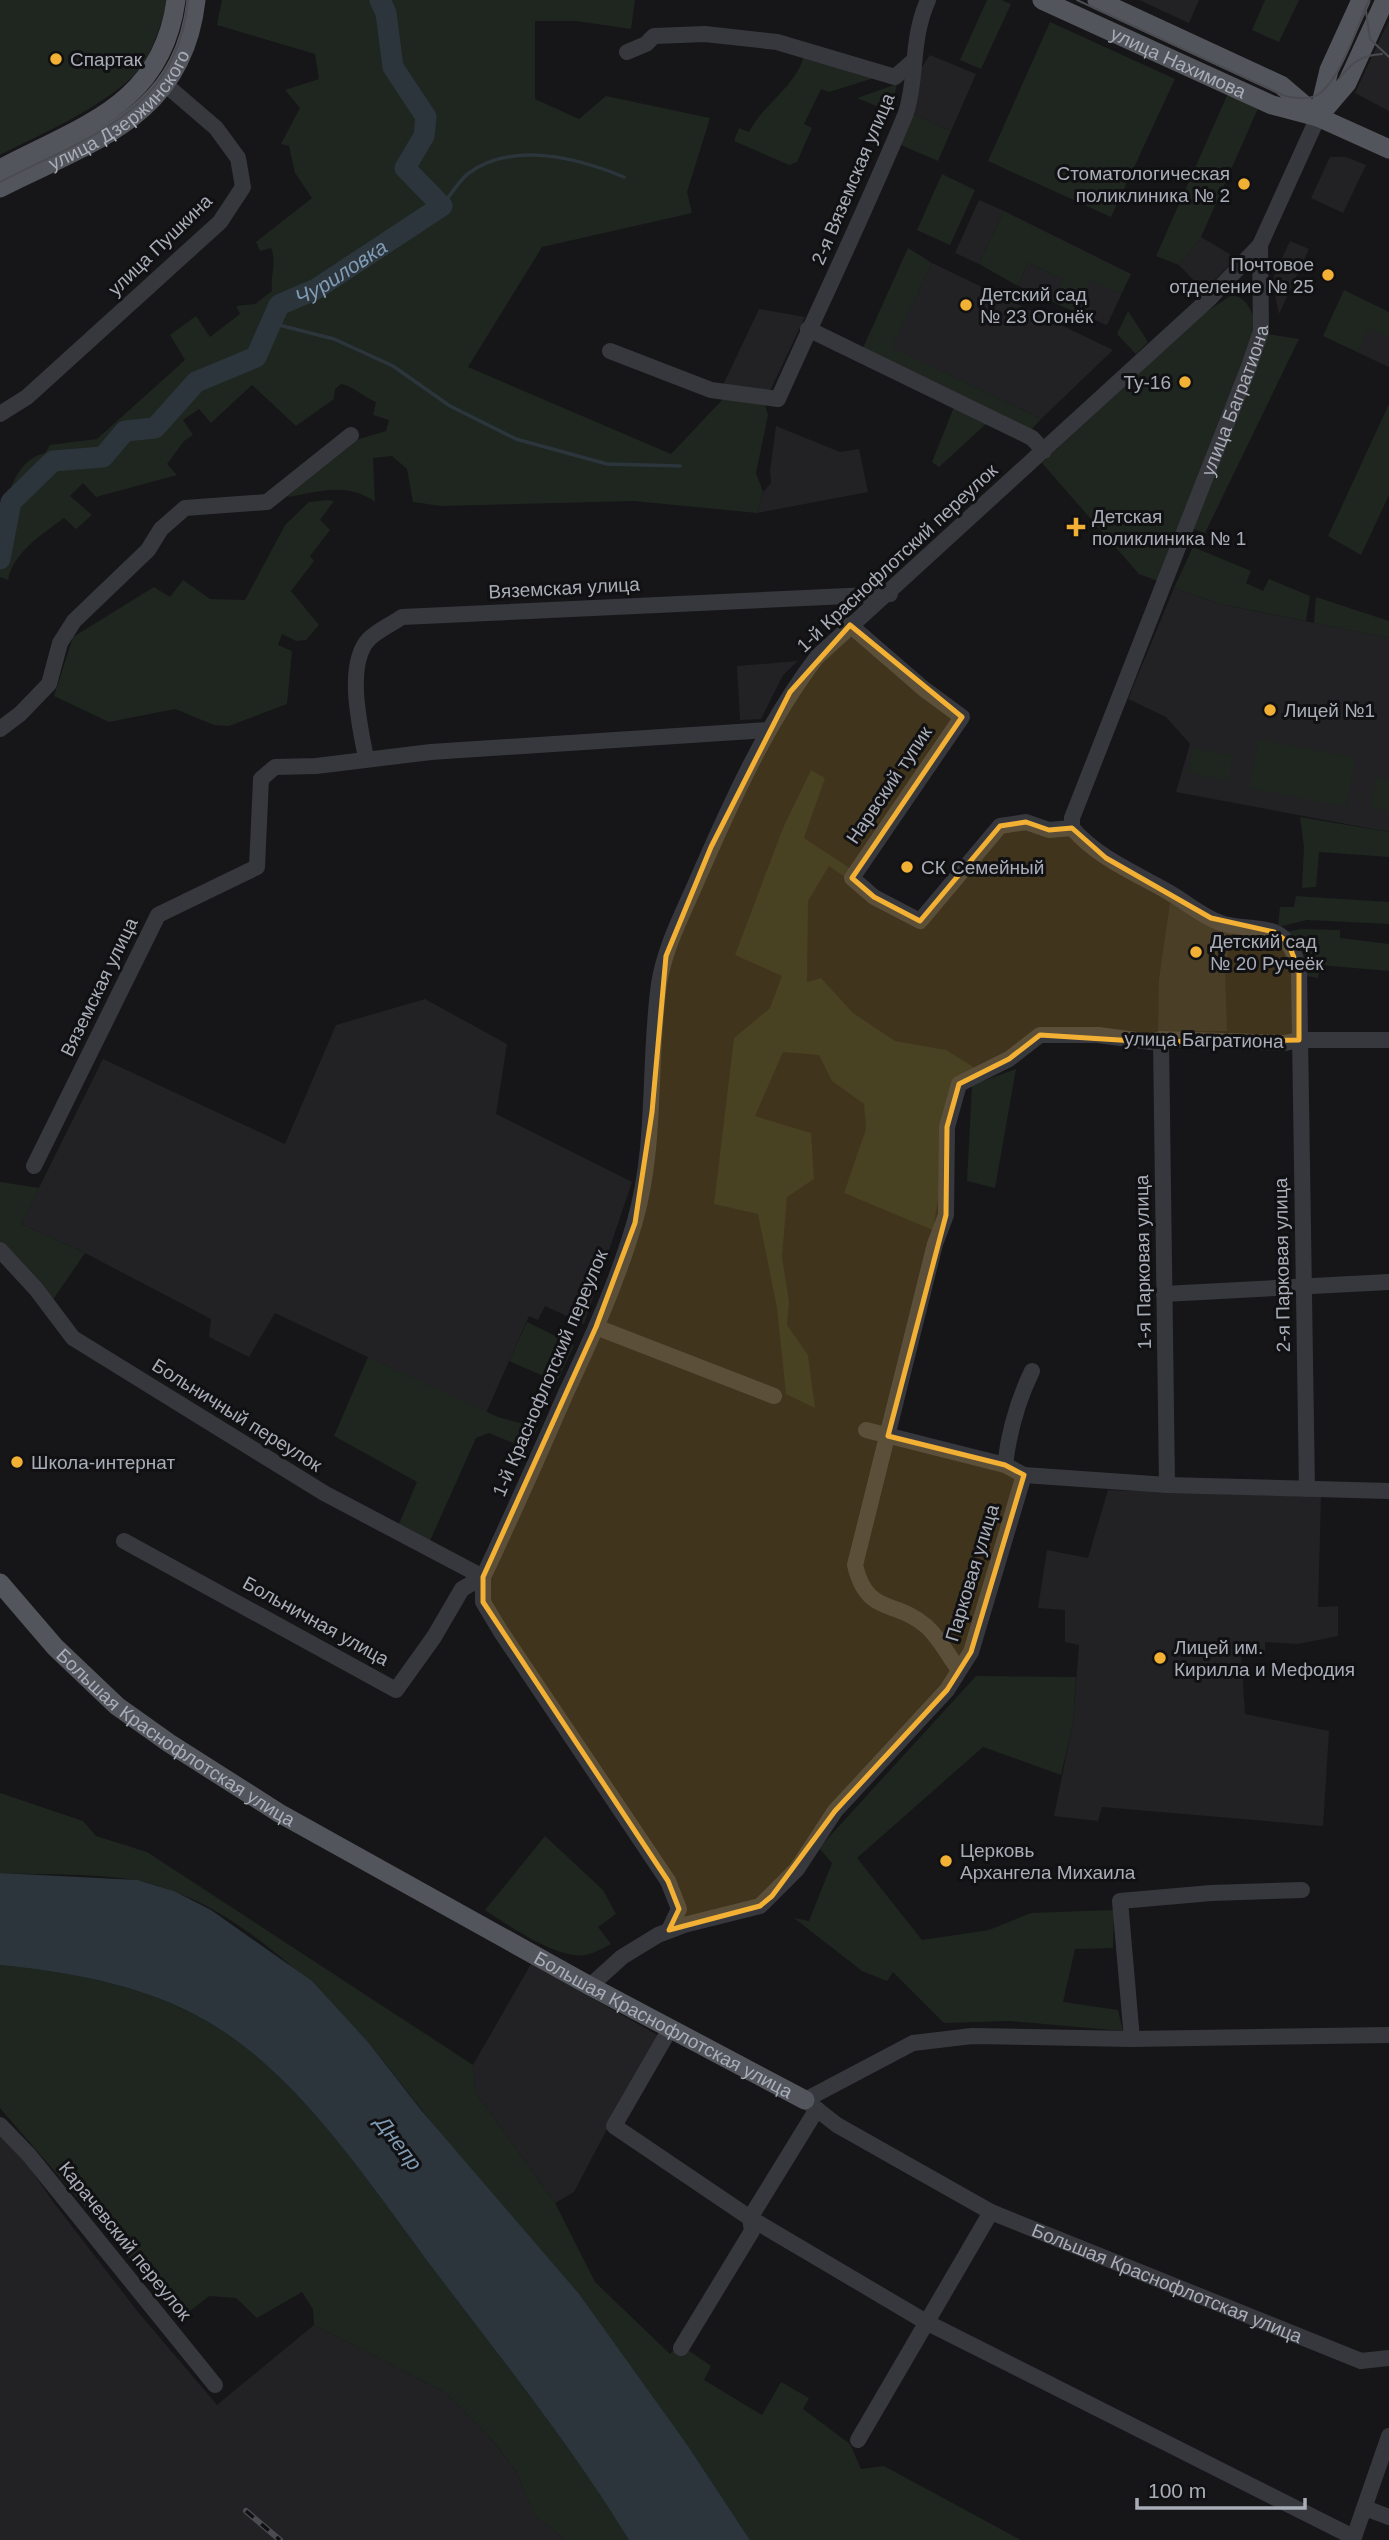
<svg xmlns="http://www.w3.org/2000/svg" width="1389" height="2540" font-family="Helvetica,sans-serif">
<style>
.built{fill:#222225}
.green{fill:#1e261f}
.water{fill:#2c353c}
.lines{fill:none;stroke-linecap:round;stroke-linejoin:round}
.stream{stroke:#2c353c;stroke-width:3.5}
.river{stroke:#2c353c;stroke-width:21}
.minor{stroke:#37383d;stroke-width:16}
.major{stroke:#53555c;stroke-width:19}
.tram{stroke:#4a4c52;stroke-width:2}
.rail-casing{stroke:#4a4c52;stroke-width:6}
.rail{stroke:#111113;stroke-width:3.5;stroke-dasharray:10;stroke-linecap:butt}
.marked{fill:#f2b134;fill-opacity:0.2;stroke:#f2b134;stroke-width:5;stroke-linejoin:round}
.poi-dot{fill:#f2b134;stroke:#111113;stroke-width:2.5}
.labels{text-anchor:middle;dominant-baseline:central;stroke-width:6;stroke-linejoin:round;paint-order:stroke}
.poi-label{font-size:19px;fill:#a8adb8;stroke:#111113;text-anchor:start}
.street-label{font-size:19px;fill:#a8adb8;stroke:#111113}
.water-label{font-size:21px;font-style:italic;fill:#7f9bb3;stroke:#111113}
</style>
<rect width="100%" height="100%" fill="#161618"/>
<g class="built">
<path d="M1139,0h60l-10,23z"/>
<path d="M1389,20v91l-34,-18z"/>
<path d="M930,55l46,19 -25,57 -38,-17 7,-44z"/>
<path d="M1330,157h16l20,8 -23,48 -32,-15z"/>
<path d="M979,200l25,11 -25,53 -24,-11z"/>
<path d="M1201,237l35,21 -32,33 -25,-26z"/>
<path d="M1290,241l19,8 -30,65 -7,-34z"/>
<path d="M932,263l181,87 -72,69 -150,-72z"/>
<path d="M1028,263l35,16 -10,23 -35,-16z"/>
<path d="M1090,280l32,13 -15,32 -30,-12z"/>
<path d="M759,309l46,8 -35,74 -47,-6z"/>
<path d="M1369,327l20,11v29l-32,-15z"/>
<path d="M776,426l64,26 19,-3 9,43 -111,21 6,-21 8,-9 -1,-12z"/>
<path d="M1174,588l46,16 169,34v194l-213,-40 14,-48 -24,-27 -38,-18z"/>
<path d="M798,661l-15,14 -22,44 -21,1 -3,-54z"/>
<path d="M1170,903l62,30 -7,38 2,60 -69,1 1,-53z"/>
<path d="M425,999l82,45 -11,70 136,68 -48,142 -39,-18 -7,14 -9,-4 -43,97 -211,-100 -26,44 -40,-20 2,-18 -126,-66 -64,-29 82,-165 182,85 51,-119z"/>
<path d="M1108,1490l213,7 -3,110 20,-1v30l-40,8 -33,-2v10h-24l4,62 84,17 -6,95 -221,-19 -4,14 -44,-5 19,-94 6,-77 -14,-3v-32l-27,-2 9,-58 41,8z"/>
<path d="M531,1964l132,74 -57,93 -32,61 -19,11 -79,-110 -3,-28z"/>
<path d="M0,2125l54,78 84,109 79,93 97,-80 131,67 43,43 28,36 19,45 31,24h-566z"/>
</g>
<g class="green">
<path d="M0,0h167c-5,22 -11,41 -22,61 -24,39 -104,73 -145,94z"/>
<path d="M222,0h413l-4,29 -55,-8h-41v78l44,20 27,-23 104,22 -23,74 5,21 -150,34 -74,120 203,87 53,-56 40,4 4,13 -12,58 7,19 -6,21 -123,-12 -193,5 -28,-4 -6,-33 -15,-13 -19,2 2,44c-27,-20 -55,-11 -86,-5l-1,-2 71,-56 27,-8 3,-11 -16,-5 3,-13c-13,-5 -22,-16 -35,-18l-6,5 -1,10 -38,27 -44,-41 -41,38 -12,-14 -16,11 10,15 -9,6 -17,23 10,11 -81,22 -13,-14 -13,13 22,19 -16,14 -12,-11c-21,16 -51,34 -56,62l-8,-3c0,-37 0,-113 45,-124l5,-8 47,-6 88,-79 -15,-25 26,-19 14,21 30,-23 -4,-8 19,-2 17,-13c-2,-15 5,-30 -1,-43l-11,3 -4,-9 56,-44 -17,-25 -6,-27 -8,-2 19,-36 -15,-18 34,-11 -4,-25 -98,-29z"/>
<path d="M987,0h15l9,4 -30,65 -21,-9z"/>
<path d="M1265,0h34l-20,42 -27,-12z"/>
<path d="M1050,22l125,57 -64,138 -123,-56z"/>
<path d="M804,54l70,24 -45,14 -8,-3 -17,35 8,4 -15,34 -8,3 -55,-24 5,-13 10,4c14,-28 50,-48 55,-78z"/>
<path d="M897,84l-6,28 -34,-14z"/>
<path d="M1229,91l31,13 -59,133 -22,28 -23,-9z"/>
<path d="M913,114l38,17 -13,30 -37,-16z"/>
<path d="M942,174l33,16 -25,55 -33,-15z"/>
<path d="M1004,211l127,63 -9,19 -32,-12 -13,32 -24,-11 10,-23 -35,-16 -10,23 -39,-22z"/>
<path d="M908,248l24,15 -40,84 149,72 -10,11 -169,-80z"/>
<path d="M1344,290l45,22v26l-20,-10 -12,24 -34,-16z"/>
<path d="M1232,295c16,3 21,18 24,32l-98,254 -19,-7 -97,-111 162,-150z"/>
<path d="M1128,311l20,31 -12,12 -19,-20z"/>
<path d="M1267,334l32,5 -94,194 -14,-5z"/>
<path d="M1389,404v91l-28,60 -33,-19z"/>
<path d="M954,407l34,15 -49,45 -7,-5z"/>
<path d="M328,500l6,1 -14,19 10,10 -20,26 4,5 -23,30 28,34 -13,15 -10,1 -14,-7 -4,11 14,6 -5,53 -58,22 -15,-1 -39,-16 -66,13 -55,-26 19,-59 81,-50 16,10 13,-17 27,19 35,1 40,-75 24,-23z"/>
<path d="M1193,547l58,24 -5,12 17,8 6,-12 41,17 -4,25 -86,-17 -46,-16z"/>
<path d="M1316,597l73,24v17l-75,-15z"/>
<path d="M1259,739l97,19 -10,49 -97,-19z"/>
<path d="M1193,748l40,8 -5,25 -40,-8z"/>
<path d="M811,770l14,8 -21,60 47,31 -5,9 -17,-12 -21,35 -1,81 14,-4 32,35 42,28 51,9 29,18 -17,13 -25,149 -89,-37 22,-64 -2,-25 -32,-23 -13,-26 -36,-3 -28,64 56,17 3,46 -27,18 -5,60 7,44 -2,24 21,30 7,53 -29,-14 -9,-86 -19,-94 -44,-10 20,-166 36,-30 12,-32 -47,-21 48,-127z"/>
<path d="M1377,777l12,3v31l-19,-4z"/>
<path d="M1300,817l89,15v25l-70,-5 -3,35 -14,1 2,-41z"/>
<path d="M1296,896l93,6v22l-82,-4 -29,7 2,-20h14z"/>
<path d="M1301,929l39,1v8l49,6v27l-69,-6 -2,13 -12,-2 -21,-44z"/>
<path d="M1016,1069l-21,119 -28,-7 5,-96z"/>
<path d="M0,1182l39,6 -18,36 64,29 -33,48 -52,-59z"/>
<path d="M527,1322l47,23 -17,37 -48,-21z"/>
<path d="M368,1357l130,60 40,11 -11,21 -38,-16 -13,5 -47,105 -31,-17 19,-44 -83,-46z"/>
<path d="M976,1676l100,1 -3,46 -12,52 -78,-28 -126,111 65,82 67,-10 42,-17 83,-3 -1,38 -38,1 -12,53 55,8 5,21 -113,-10 -66,2 -51,-51 -6,9 -25,-10 -68,-53 15,3 23,-58 -13,-15z"/>
<path d="M0,1793l83,28 13,15 51,16 326,213 3,28 79,110 40,79 75,72 6,-7 9,1 26,18 -7,14 58,35 19,-33 28,16 -6,11 47,35 11,25 23,-3 137,74h-271l-62,-94 -320,-404c-60,-65 -139,-142 -229,-161 -38,-8 -98,-6 -139,-8z"/>
<path d="M545,1836l58,54 13,24 -18,13 13,17c-8,4 -17,9 -25,11 -29,5 -78,-30 -101,-45z"/>
<path d="M0,1965c77,8 155,22 221,65 84,54 153,160 213,240 67,88 137,176 195,270h-63l-31,-24 -19,-45 -28,-36 -43,-43 -131,-67 -1,-16 -11,-17 -45,26 -21,-20 -27,-2 -28,22 -181,-210z"/>
</g>
<path class="water" d="M0,1873l137,7 37,11 37,19 101,71 56,61 53,68 158,184 109,152 62,94h-121c-58,-94 -128,-182 -195,-270 -60,-80 -129,-186 -213,-240 -65,-43 -144,-57 -221,-65z"/>
<g class="lines">
<g class="stream">
<path d="M442,206c8,-10 17,-26 27,-33 44,-32 109,-15 155,4"/>
<path d="M271,323l63,16 59,27 57,40 66,33 91,25 73,2"/>
</g>
<path class="river" id="s1" d="M0,559l11,-57 42,-41 50,-4 22,-26 30,-3 41,-46 60,-25 23,-52 37,-16 126,-83 -37,-38 19,-32 2,-19 -33,-50 -7,-54 -6,-13"/>
<g class="minor">
<path d="M627,52l19,-8 8,-8 51,-2 72,8 118,35 17,-15"/>
<path d="M808,329l224,109 12,13"/>
<path d="M610,351l101,39 67,9c43,-96 88,-189 128,-286 12,-39 4,-72 22,-113"/>
<path d="M0,414l27,-17 193,-175 23,-35 -5,-29 -22,-30 -50,-43"/>
<path d="M850,625l74,64 38,28 -110,161 22,19 46,24 80,-95 26,-4 23,8 23,-2"/>
<path d="M0,729l20,-15 29,-30 11,-41 14,-22 74,-71 13,-21 24,-21 82,-6 84,-67"/>
<path d="M366,758c-6,-31 -21,-94 3,-119 9,-9 23,-15 33,-22l488,-23"/>
<path d="M1161,1039l6,446"/>
<path d="M34,1166l124,-251 99,-48 4,-88 14,-12 41,-1 115,-14 338,-22"/>
<path d="M0,1250l36,39 37,49 251,155 159,84"/>
<path d="M1164,1294l225,-12"/>
<path d="M596,1327l178,69"/>
<path d="M866,1430l139,35 19,10"/>
<path d="M1005,1465c4,-34 12,-63 27,-94"/>
<path id="s2" d="M1307,1489l-8,-518c-4,-15 -8,-32 -25,-39 -15,-6 -36,-3 -53,-9 -18,-6 -34,-20 -51,-30 -34,-20 -71,-34 -98,-65v-10l176,-449 13,-38 -1,-86 58,-128"/>
<path d="M124,1541l272,149 38,-53 28,-48 21,-12"/>
<path d="M959,1670c-10,-13 -20,-33 -33,-44 -31,-27 -59,-10 -71,-61l80,-321 11,-29 1,-88 12,-43 50,-25 31,-24h58l53,7 10,-3 124,4 14,-3h90"/>
<path d="M669,1930l10,-21 -11,-28 -167,-249 -18,-30v-25c29,-61 56,-122 83,-184 26,-55 52,-113 69,-172 22,-78 13,-158 24,-237 5,-34 22,-67 36,-99 34,-78 70,-160 122,-228l393,-359 50,-53"/>
<path d="M590,1986l32,-29 36,-22 26,-10 76,-19 37,-37 38,-58 112,-121 24,-38 53,-177 143,10 222,6"/>
<path d="M670,2029l-56,97 136,92 176,104 427,215"/>
<path id="s3" d="M1389,2035l-257,4 -160,-3 -59,7 -108,57 32,25 154,87 370,149 28,-3"/>
<path d="M1132,2039l-12,-138 91,-8 91,-3"/>
<path d="M0,2125l29,30 186,230"/>
<path d="M681,2348l71,-117 -2,-13 67,-109"/>
<path d="M858,2440l133,-228"/>
<path d="M1365,2508l24,9"/>
<path d="M1353,2540l36,-104"/>
</g>
<g class="major">
<path id="s4" d="M1042,0l230,105 46,12 71,32"/>
<path d="M1097,0l184,85 34,29"/>
<path d="M1319,112l10,-42 32,-70"/>
<path d="M1318,117l29,-34 38,-83"/>
<path d="M0,169c83,-44 162,-64 176,-169"/>
<path id="s5" d="M0,188c92,-47 183,-70 196,-188"/>
<path id="s6" d="M0,1583l55,64 62,59 52,37 110,70 311,173 215,114"/>
</g>
<g class="tram">
<path d="M1077,0l208,96c9,2 23,4 32,-1 23,-13 41,-71 52,-95"/>
<path d="M1366,11l4,28 19,18"/>
<path d="M1339,79c13,-17 23,-24 43,-25"/>
<path d="M0,182c87,-45 178,-70 188,-182"/>
</g>
<defs>
<path id="rail" d="M246,2511l34,29"/>
</defs>
<use href="#rail" class="rail-casing"/>
<use href="#rail" class="rail"/>
</g>
<path class="marked" d="M850,625l112,92 -110,161 22,19 46,24 80,-95 26,-4 23,8 23,-2 34,30 105,60 63,14 14,10 11,29v69l-148,2 -111,-7 -31,24 -50,25 -12,43 -1,88 -58,221 117,29 19,10 -53,177 -24,38 -112,121 -63,85 -12,10 -91,24 10,-21 -11,-28 -185,-279v-25l113,-250 39,-104 17,-111 14,-156 45,-109 79,-155z"/>
<g class="poi-dot">
<circle cx="56" cy="59" r="7"/>
<circle cx="1244" cy="184" r="7"/>
<circle cx="1328" cy="275" r="7"/>
<circle cx="966" cy="305" r="7"/>
<circle cx="1185" cy="382" r="7"/>
<path d="M1072.5 516.5h7v7h7v7h-7v7h-7v-7h-7v-7h7z"/>
<circle cx="1270" cy="710" r="7"/>
<circle cx="907" cy="867" r="7"/>
<circle cx="1196" cy="952" r="7"/>
<circle cx="17" cy="1462" r="7"/>
<circle cx="1160" cy="1658" r="7"/>
<circle cx="946" cy="1861" r="7"/>
</g>
<g class="labels">
<g class="poi-label">
<text x="70" y="59">Спартак</text>
<text x="1230" y="173" text-anchor="end">Стоматологическая<tspan x="1230" dy="22">поликлиника № 2</tspan></text>
<text x="1314" y="264" text-anchor="end">Почтовое<tspan x="1314" dy="22">отделение № 25</tspan></text>
<text x="980" y="294">Детский сад<tspan x="980" dy="22">№ 23 Огонёк</tspan></text>
<text x="1171" y="382" text-anchor="end">Ту-16</text>
<text x="1092" y="516">Детская<tspan x="1092" dy="22">поликлиника № 1</tspan></text>
<text x="1284" y="710">Лицей №1</text>
<text x="921" y="867">СК Семейный</text>
<text x="1210" y="941">Детский сад<tspan x="1210" dy="22">№ 20 Ручеёк</tspan></text>
<text x="31" y="1462">Школа-интернат</text>
<text x="1174" y="1647">Лицей им.<tspan x="1174" dy="22">Кирилла и Мефодия</tspan></text>
<text x="960" y="1850">Церковь<tspan x="960" dy="22">Архангела Михаила</tspan></text>
</g>
<g class="street-label">
<text stroke="none"><textPath href="#s4" startOffset="150">улица Нахимова</textPath></text>
<text stroke="none"><textPath href="#s5" startOffset="145">улица Дзержинского</textPath></text>
<text transform="translate(853 179) rotate(-67)">2-я Вяземская улица</text>
<text transform="translate(160 245) rotate(-44)">улица Пушкина</text>
<text stroke="none"><textPath href="#s2" startOffset="1256">улица Багратиона</textPath></text>
<text transform="translate(897 558) rotate(-43)">1-й Краснофлотский переулок</text>
<text transform="translate(564 588) rotate(-3)">Вяземская улица</text>
<text transform="translate(889 785) rotate(-56)">Нарвский тупик</text>
<text transform="translate(99 987) rotate(-64)">Вяземская улица</text>
<text transform="translate(1204 1040) rotate(1)">улица Багратиона</text>
<text transform="translate(1143 1262) rotate(-91)">1-я Парковая улица</text>
<text transform="translate(1282 1265) rotate(-91)">2-я Парковая улица</text>
<text transform="translate(550 1373) rotate(-67)">1-й Краснофлотский переулок</text>
<text transform="translate(237 1415) rotate(32)">Больничный переулок</text>
<text transform="translate(972 1573) rotate(-73)">Парковая улица</text>
<text transform="translate(316 1621) rotate(29)">Больничная улица</text>
<text stroke="none"><textPath href="#s6" startOffset="236">Большая Краснофлотская улица</textPath></text>
<text stroke="none"><textPath href="#s6" startOffset="803">Большая Краснофлотская улица</textPath></text>
<text transform="translate(125 2241) rotate(51)">Карачевский переулок</text>
<text stroke="none"><textPath href="#s3" startOffset="1006">Большая Краснофлотская улица</textPath></text>
</g>
<g class="water-label">
<text stroke="none"><textPath href="#s1" startOffset="485">Чуриловка</textPath></text>
<text transform="translate(399 2143) rotate(53)">Днепр</text>
</g>
</g>
<path d="M1137 2498v10h168v-10" fill="none" stroke="#a8adb8" stroke-width="3.5"/>
<text x="1148" y="2498" font-size="21" fill="#a8adb8" stroke="#111113" stroke-width="5" paint-order="stroke">100 m</text>
</svg>
